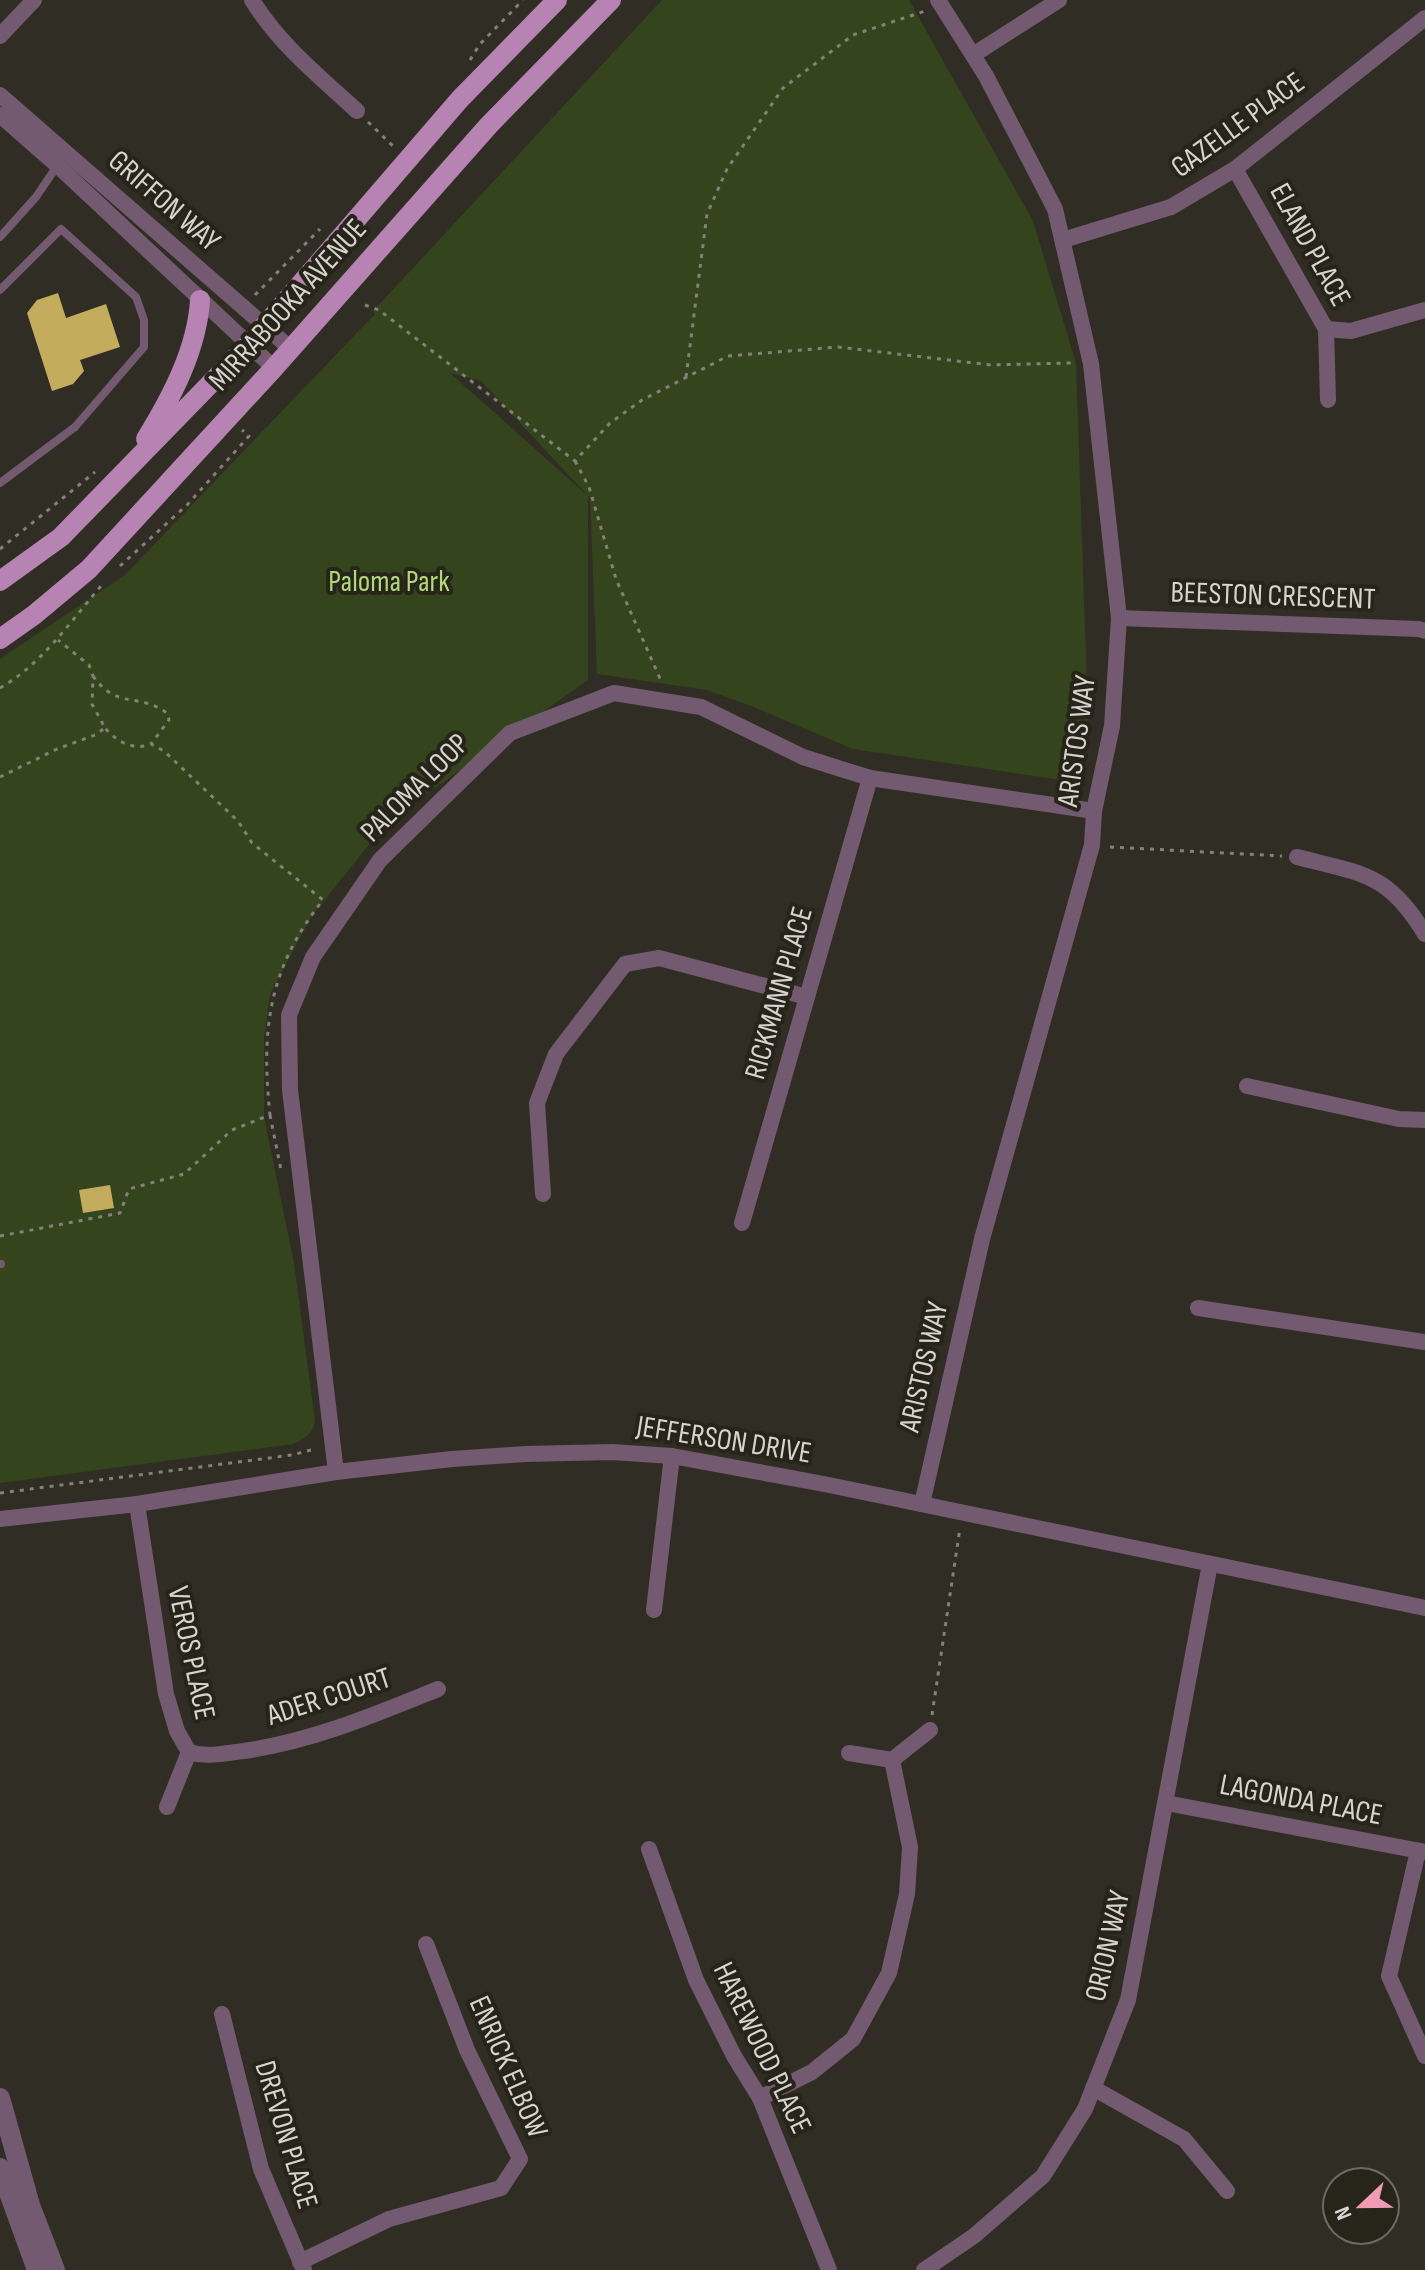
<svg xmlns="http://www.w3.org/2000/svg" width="1425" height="2270" font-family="'Sofia Sans Condensed',sans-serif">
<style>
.green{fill:#34441c}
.building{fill:#c3ad5c}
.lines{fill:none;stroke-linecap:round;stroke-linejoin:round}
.path{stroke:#838179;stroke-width:3;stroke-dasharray:4 6;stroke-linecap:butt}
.service{stroke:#735a70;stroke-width:8}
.minor{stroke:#735a70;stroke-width:16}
.tertiary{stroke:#735a70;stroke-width:20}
.primary{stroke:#b683b2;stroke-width:20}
.labels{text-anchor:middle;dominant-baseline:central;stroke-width:8;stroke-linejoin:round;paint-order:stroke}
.street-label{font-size:30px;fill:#d7d5cf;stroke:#27241a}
.park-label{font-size:30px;fill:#b0da77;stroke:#27241a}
</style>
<rect width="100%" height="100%" fill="#302e24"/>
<path class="green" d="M662,0h247l124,221 43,142 12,356 -13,63 -222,-33 -99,-42 -47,-17 -110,-16 -7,-176 -109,-117 -31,-8 138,123v184l-200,141 -77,96 -41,77 -6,44v79l30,146 21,158c-2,13 -11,18 -22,23l-293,39v-824l125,-84 250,-261 -2,-3z"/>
<g class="building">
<path d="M58,293l8,25 40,-14 14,43 -40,13 4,11 -11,13 -21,7 -25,-78 10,-13z"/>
<path d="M110,1185l4,23 -31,5 -4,-23z"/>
</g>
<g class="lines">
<g class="path">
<path d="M470,60l10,-16 43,-44"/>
<path d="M368,122l26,25"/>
<path d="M255,295l65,-66"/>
<path d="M365,305l14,5 196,151 35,-38 32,-23 86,-44 110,-9 153,18 80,-2"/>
<path d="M686,377l21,-163 20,-45 56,-81 70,-53 72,-24"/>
<path d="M575,461l14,26 27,92 46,104"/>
<path d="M0,549l95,-77"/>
<path d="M120,566l68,-62 61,-68 -7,-6"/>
<path d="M93,676c24,34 45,16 74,37l2,7 -18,24"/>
<path d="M0,688c42,-24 70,-66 101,-102"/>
<path d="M0,777l57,-28 38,-14 10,-7 -13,-24 1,-28 -4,-11 -31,-25"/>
<path d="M1110,847l172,9"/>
<path d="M270,1115l11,55"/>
<path d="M0,1236l120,-23 9,-24 55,-15 48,-44 38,-15c-9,-85 -2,-146 53,-215l-71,-57 -14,-22 -74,-70 -13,-7c-17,7 -34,-2 -46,-16"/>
<path d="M0,1493l292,-38 19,-5 3,-5"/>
<path d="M932,1715l28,-187"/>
</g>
<g class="service">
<path d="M0,237l36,-40 21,-31"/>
<path d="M0,290l61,-61 75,68 8,23v27l-69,80 -75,56"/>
<path d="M0,1264h1"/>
</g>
<g class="minor">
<path d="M252,0c27,44 67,76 105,111"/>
<path d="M0,36l34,-36"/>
<path d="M973,55l86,-55"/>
<path d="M0,95l291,254"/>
<path d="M0,115l58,51 216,202"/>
<path d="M1235,169l91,160 2,71"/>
<path d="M1063,240l108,-33 64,-38 190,-151"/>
<path d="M1326,329l25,2 74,-21"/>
<path d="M1119,618l300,11 6,2"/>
<path d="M1297,857c66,17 91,16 128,77"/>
<path d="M1247,1086l152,33 26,1"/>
<path d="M543,1194l-6,-91 19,-49 69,-90 34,-6 148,39"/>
<path d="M742,1223l128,-445"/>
<path d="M1198,1308l227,34"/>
<path d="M336,1472l-46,-382 -1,-75 24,-58 67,-97 130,-127 104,-40 87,14 102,50 67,21 224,33"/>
<path d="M137,1504l29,190 11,37 12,21 -22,55"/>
<path d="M922,1504l60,-265 110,-394 2,-34 18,-85 7,-108 -28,-254 -36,-155 -69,-133 -48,-76"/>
<path d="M0,1519l137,-15 199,-32 116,-13 73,-5 87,-2 60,4 152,28 601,124"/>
<path d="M654,1610l18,-154"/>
<path d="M189,1752c18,6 36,1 55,-1 69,-10 130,-36 194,-62"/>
<path d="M849,1753l43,7 38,-30"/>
<path d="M1166,1803l259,49"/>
<path d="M649,1849l47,131 38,76 26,42 69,172"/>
<path d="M1418,1851l-29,125 36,80"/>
<path d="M222,2014l39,155 43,101"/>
<path d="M1093,2088l91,51 43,52"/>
<path d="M760,2098l52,-26 41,-33 36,-66 18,-79 3,-47 -18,-87"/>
<path d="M300,2262l89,-43 112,-31 19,-29 -53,-109 -41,-106"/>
<path d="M924,2270l50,-34 69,-60 42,-67 43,-109 82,-436"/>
</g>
<g class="tertiary">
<path d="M0,2098l30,107 25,65"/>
<path d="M0,2168l37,102"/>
</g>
<g class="primary">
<path d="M146,439c25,-41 51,-89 54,-139"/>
<path d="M0,581l61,-44 187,-192 212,-246 97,-99"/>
<path d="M0,639l34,-24 55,-46 185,-201 215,-243 122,-125"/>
</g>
</g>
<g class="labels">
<g class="street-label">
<text transform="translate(1238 125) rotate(-36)">GAZELLE PLACE</text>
<text transform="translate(164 201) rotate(41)">GRIFFON WAY</text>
<text transform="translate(1310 245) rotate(61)">ELAND PLACE</text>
<text transform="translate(288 305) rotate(-48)">MIRRABOOKA AVENUE</text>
<text transform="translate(1273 596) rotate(2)">BEESTON CRESCENT</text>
<text transform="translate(1077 741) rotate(-82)">ARISTOS WAY</text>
<text transform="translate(415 788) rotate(-45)">PALOMA LOOP</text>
<text transform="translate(779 993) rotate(-74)">RICKMANN PLACE</text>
<text transform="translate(924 1367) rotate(-77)">ARISTOS WAY</text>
<text transform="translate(724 1440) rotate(9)">JEFFERSON DRIVE</text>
<text transform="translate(191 1653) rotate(78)">VEROS PLACE</text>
<text transform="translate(329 1697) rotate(-18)">ADER COURT</text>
<text transform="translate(1301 1800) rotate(11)">LAGONDA PLACE</text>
<text transform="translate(1108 1946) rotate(-77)">ORION WAY</text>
<text transform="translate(762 2048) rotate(64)">HAREWOOD PLACE</text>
<text transform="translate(508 2067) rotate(66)">ENRICK ELBOW</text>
<text transform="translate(286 2135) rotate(73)">DREVON PLACE</text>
</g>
<g class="park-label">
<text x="389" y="582">Paloma Park</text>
</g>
</g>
<g transform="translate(1361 2206) rotate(248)"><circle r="38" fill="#27241a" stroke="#6d6b62" stroke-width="2"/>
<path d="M0-6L14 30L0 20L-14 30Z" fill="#f19ab4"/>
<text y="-12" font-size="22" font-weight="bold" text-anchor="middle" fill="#d7d5cf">N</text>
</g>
</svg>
